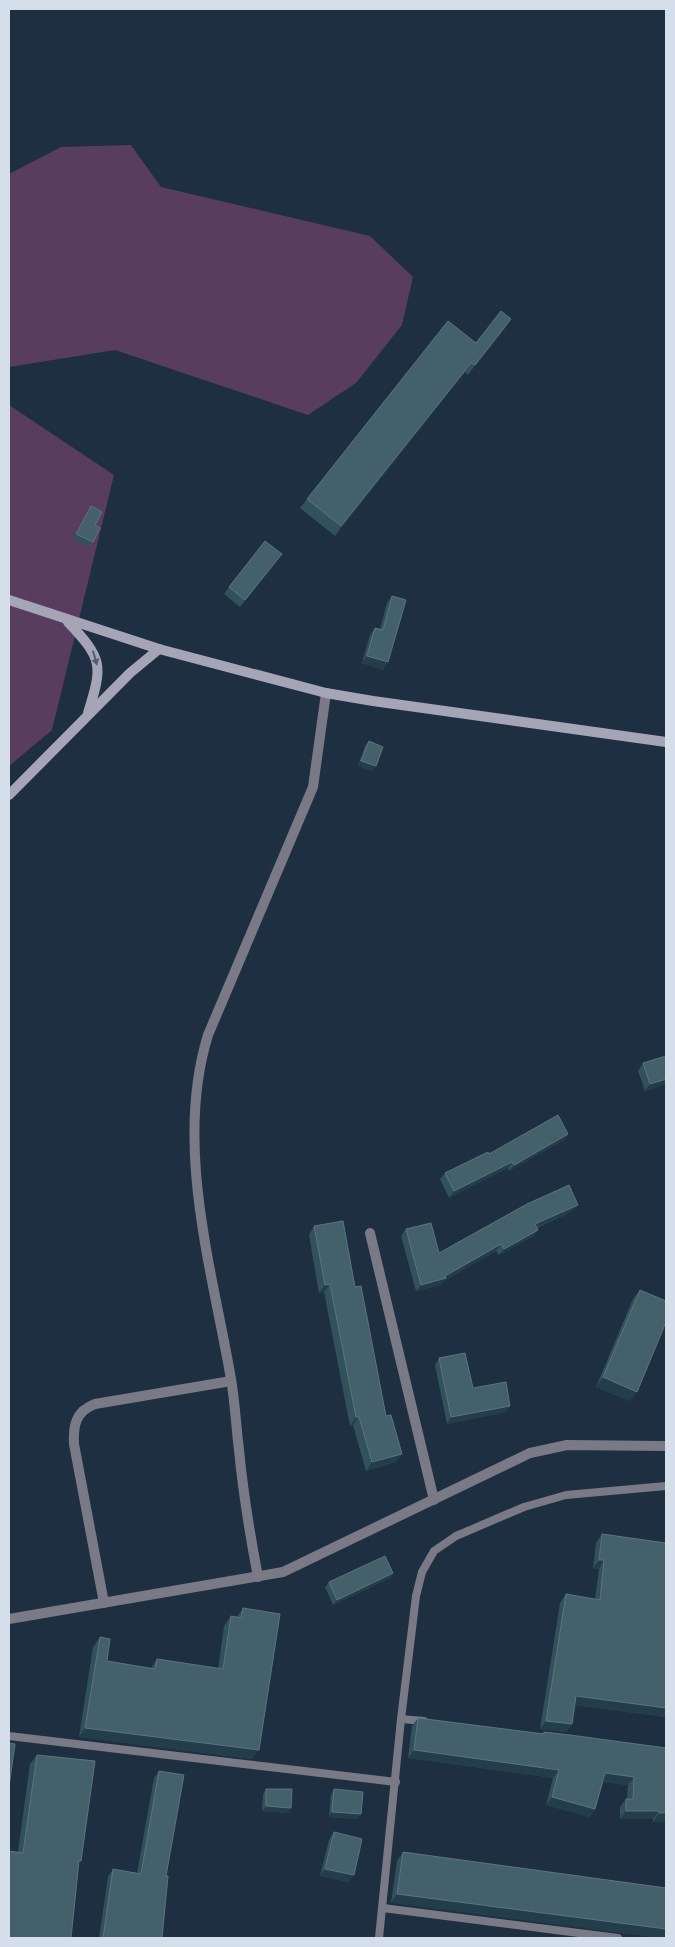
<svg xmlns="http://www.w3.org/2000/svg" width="675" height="1947" font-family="'Space Grotesk',sans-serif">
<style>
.green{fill:#593d5e}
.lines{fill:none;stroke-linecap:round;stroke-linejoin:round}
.lane{stroke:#7a7a86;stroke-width:8}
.street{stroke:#7a7a86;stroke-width:10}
.secondary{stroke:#a6a5b8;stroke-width:10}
.wall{fill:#32525b}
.shaded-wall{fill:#233d4a}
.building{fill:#44616b;stroke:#5a757f}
.oneway{fill:#545e71}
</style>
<rect width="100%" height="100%" fill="#1e2f42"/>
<g class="green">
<path d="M131,145l30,42 209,49 43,41 -11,48 -46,58 -48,32 -193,-65 -106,17v-193l52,-27z"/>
<path d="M9,405l105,70 -62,255 -43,36z"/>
</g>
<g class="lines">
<g class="lane">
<path d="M401,1719l23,2"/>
<path d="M9,1736l387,46"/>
<path d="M383,1908l235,30"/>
<path d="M379,1938l22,-219 15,-123 6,-24 12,-21 22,-15 68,-29 42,-12 100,-9"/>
</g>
<g class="street">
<path d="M370,1233l64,267"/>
<path d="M258,1577c-8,-42 -15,-85 -19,-127 -3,-24 -4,-48 -8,-71 -19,-110 -57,-234 -23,-344l105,-248 13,-94"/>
<path d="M104,1603l-30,-159c-1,-19 2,-33 21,-40l136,-23"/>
<path d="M9,1619l274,-47 247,-119 37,-8 99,1"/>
</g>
<g class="secondary">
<path d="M9,600l150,49 167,44 47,8 293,41"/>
<path d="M68,622c35,37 35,43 20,91"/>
<path d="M9,795l121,-122 29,-24"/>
</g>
</g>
<g class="wall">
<path d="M511,319l-43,56 -3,-3 -130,164 -35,-28 7,-9 169,-156z"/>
<path d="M91,506l4,19 -2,17 -4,5 -16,-9z"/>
<path d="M276,561l-36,46 -16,-13 5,-7z"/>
<path d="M392,596l-9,74 -21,-7 8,-28 5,-7 5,1 7,-26z"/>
<path d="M369,741l3,30 -14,-5 7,-20z"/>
<path d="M643,1063l23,21 -21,7 -7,-20z"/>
<path d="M568,1134l-4,6 -55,31 -1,-3 -59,30 -9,-19 5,-6 44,-19z"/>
<path d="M573,1211l-36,17 -3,8 -35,19 -3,-4 -52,30 -3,4 -25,6 -15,-55 5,-7 33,24z"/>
<path d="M314,1226l41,61 31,129 10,46 -30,9 -13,-46 -3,1 -26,-134 -5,1 -10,-58z"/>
<path d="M640,1290l-10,111 -34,-14 37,-88z"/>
<path d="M439,1358l34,30 37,18 -5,6 -58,12 -12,-59z"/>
<path d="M602,1534l64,9v174l-91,-12 -3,19 -6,8 -26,-3 20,-126 6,-9 29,5 4,-30 -6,-1 3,-25z"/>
<path d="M393,1573l-3,5 -57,27 -8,-18 4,-5z"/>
<path d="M243,1608l9,151 -173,-22 14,-90 7,-10 7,24 44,7 6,-9 61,10 6,-43 7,-10 6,1z"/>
<path d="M418,1718l124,16 2,-2 122,16v74h-13v-3h-33v-12l6,-8h1l1,-14 -25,-3 -8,27 -5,8 -44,-12 7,-27 -145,-20 4,-32z"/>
<path d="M37,1755l42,109 -61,-12 12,-88z"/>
<path d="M159,1771l7,105 -4,62h-63l9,-61 5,-8 24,4 17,-95z"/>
<path d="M266,1789l25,19 -3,5 -26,-2 1,-17z"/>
<path d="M334,1789l24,30 -29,-2 2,-23z"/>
<path d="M334,1832l15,50 -29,-6 9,-36z"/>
<path d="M403,1852l263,36 -275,15 6,-42z"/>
</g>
<g class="shaded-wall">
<path d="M511,319l-6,10 -37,46 7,-10z"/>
<path d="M471,363l-6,9 -130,164 6,-10z"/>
<path d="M367,656l21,6 -5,8 -21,-7z"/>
<path d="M361,761l15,5 -4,5 -14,-5z"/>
<path d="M666,1079v5l-21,7 5,-7z"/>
<path d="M568,1134l-4,6 -55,31 5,-6z"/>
<path d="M512,1162l-4,6 -59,30 5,-7z"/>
<path d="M578,1205l-5,6 -43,19 5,-6z"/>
<path d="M538,1230l-4,6 -35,19 5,-6z"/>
<path d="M501,1244l-5,7 -52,30 -3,4 -25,6 5,-6 24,-9z"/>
<path d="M330,1284l-6,8 -5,1 6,-8z"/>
<path d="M603,1377l34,15 -7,9 -34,-14z"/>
<path d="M510,1406l-5,6 -58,12 4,-7z"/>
<path d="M356,1417h3l-6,8 -3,1z"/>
<path d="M402,1454l-6,8 -30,9 6,-9z"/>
<path d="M599,1560h5l-5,9 -6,-1z"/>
<path d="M393,1573l-3,5 -57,27 4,-5z"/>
<path d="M576,1696l90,12v9l-95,-12z"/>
<path d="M546,1721l26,3 -6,8 -26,-3z"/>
<path d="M85,1728l174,22 -7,9 -173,-22z"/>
<path d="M414,1750l145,20 -6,8 -145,-20z"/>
<path d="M605,1773l29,4 -6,8 -29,-3z"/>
<path d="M552,1797l43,12 -5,8 -44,-12z"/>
<path d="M266,1806l25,2 -3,5 -26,-2z"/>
<path d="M626,1811h33l-6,8h-33z"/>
<path d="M332,1812l29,2 -3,5 -29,-2z"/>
<path d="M659,1813h7v9h-13z"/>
<path d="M325,1869l29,6 -5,7 -29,-6z"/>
<path d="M397,1894l269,35v9h-8l-267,-35z"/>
</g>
<g class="building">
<path d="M501,311l10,8 -36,46 -4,-2 -130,163 -34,-27 141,-178 28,22z"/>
<path d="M91,506l11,6 -7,13 5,3 -7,14 -17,-8z"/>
<path d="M265,541l17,13 -37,46 -16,-13z"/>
<path d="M392,596l14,4 -18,62 -21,-6 8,-28 8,2z"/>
<path d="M369,741l14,6 -7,19 -15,-5z"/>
<path d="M666,1056v23l-16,5 -7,-21z"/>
<path d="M558,1115l10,19 -54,31 -2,-3 -58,29 -9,-18 43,-21 1,2z"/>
<path d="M569,1185l9,20 -43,19 3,6 -34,19 -3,-5 -56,32 1,2 -25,7 -15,-56 25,-6 8,30 88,-49z"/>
<path d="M343,1221l12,66 6,-1 25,130 5,-1 11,39 -30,8 -13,-45h-3l-26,-133 -5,1 -11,-59z"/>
<path d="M640,1290l26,11v21l-29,70 -34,-15z"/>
<path d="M465,1353l8,35 33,-6 4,24 -59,11 -12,-59z"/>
<path d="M602,1534l64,9v165l-90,-12 -4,28 -26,-3 20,-127 34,6 4,-40h-5z"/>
<path d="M385,1556l8,17 -56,27 -8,-18z"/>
<path d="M243,1608l37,6 -21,136 -174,-22 15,-91 10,2 -3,22 48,8 2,-10 66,10 8,-53 10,2z"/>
<path d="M418,1718l126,16v-2l26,3 96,13v65h-7v-2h-33v-12h7l1,-22 -29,-4 -10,36 -43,-12 7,-27 -145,-20z"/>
<path d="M9,1743l6,1 -6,43z"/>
<path d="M37,1755l58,6 -14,100h-2l-8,77h-62v-87l14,2z"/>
<path d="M159,1771l25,4 -18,101h2l-6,62h-59l10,-69 28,5z"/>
<path d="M266,1789h26l-1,19 -25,-2z"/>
<path d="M334,1789l29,3 -2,22 -29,-2z"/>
<path d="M334,1832l28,7 -8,36 -29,-6z"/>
<path d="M403,1852l263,36v41l-269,-35z"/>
</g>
<defs><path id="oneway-solid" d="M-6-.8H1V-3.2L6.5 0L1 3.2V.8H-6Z" transform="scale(1.25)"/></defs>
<use class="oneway" href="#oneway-solid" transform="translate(95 658) rotate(74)"/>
<rect width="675" height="1947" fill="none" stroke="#d5dfec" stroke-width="20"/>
</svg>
